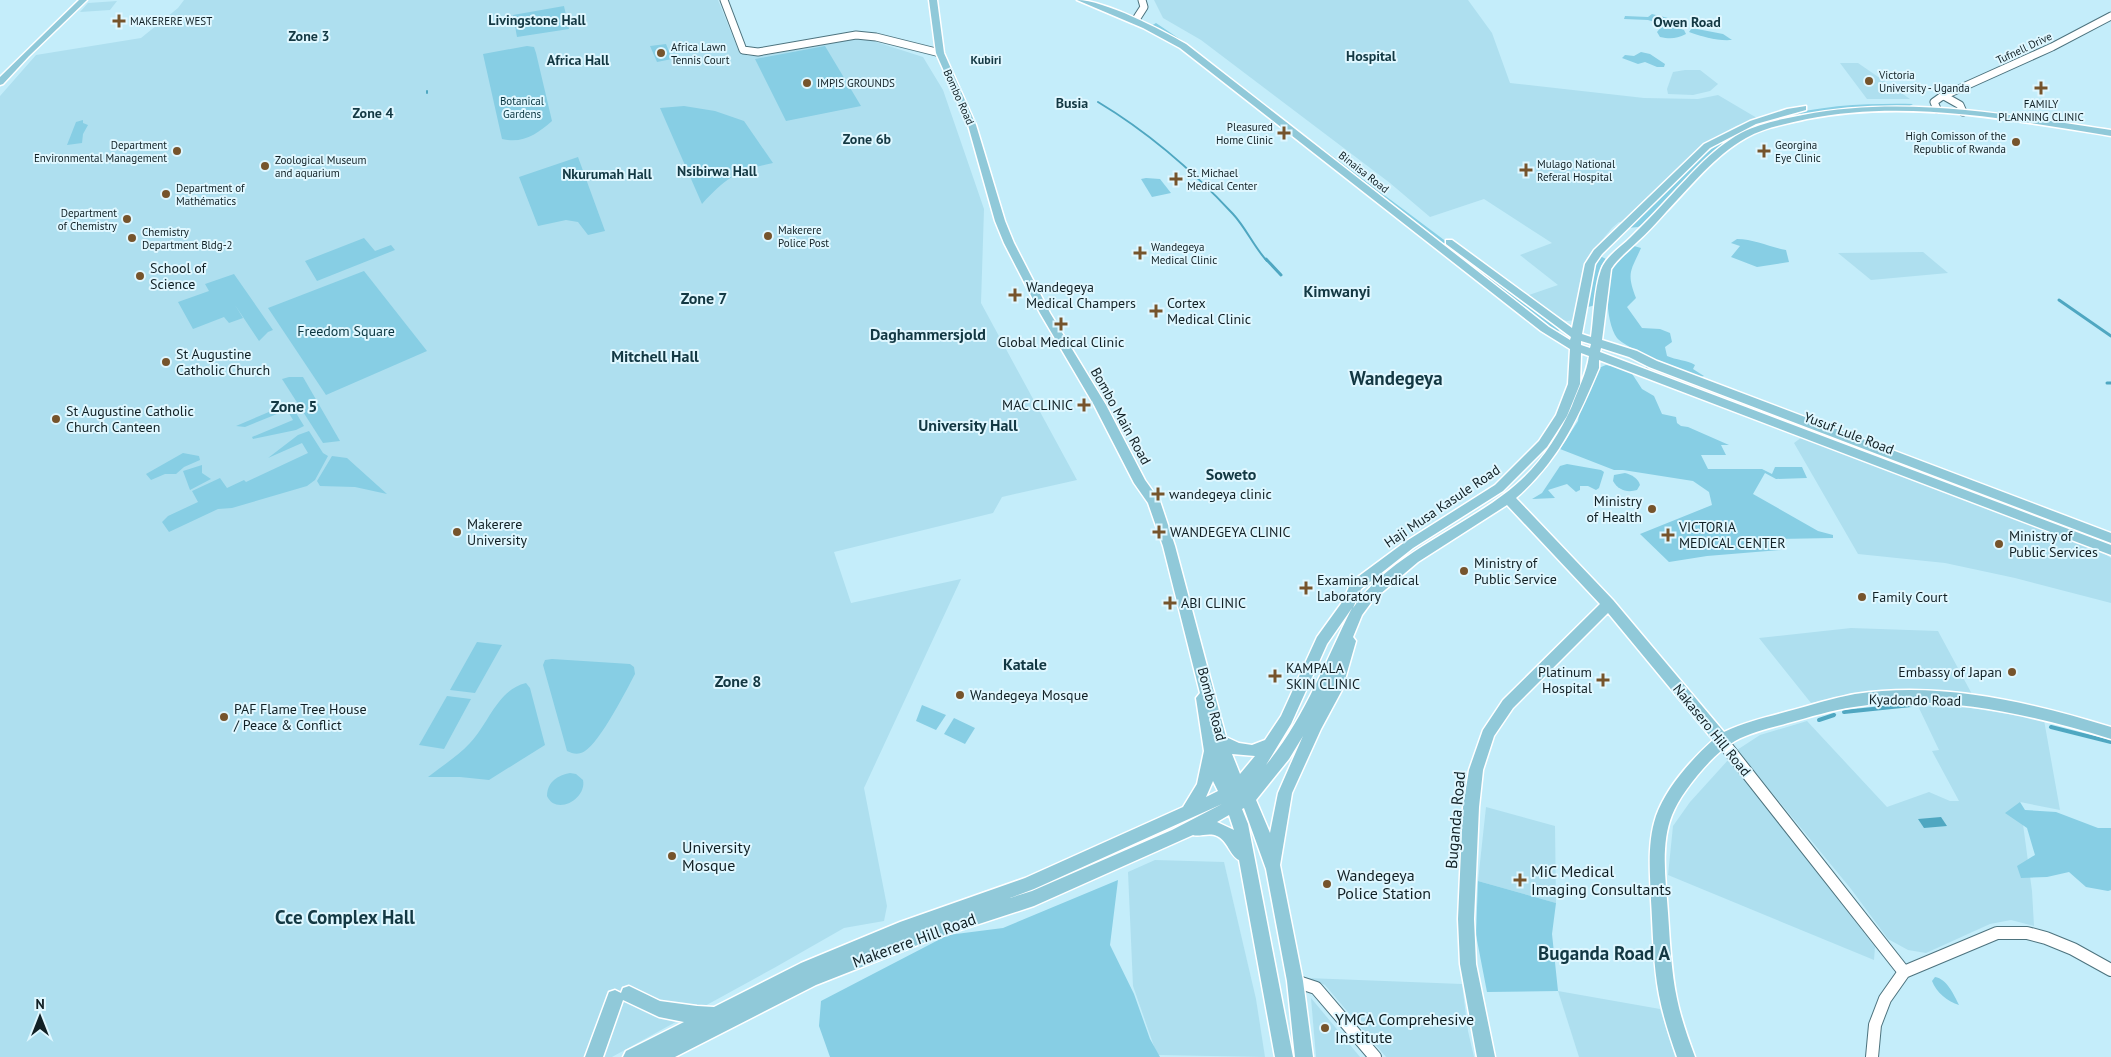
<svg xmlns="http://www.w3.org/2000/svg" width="2111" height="1057" font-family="'PT Sans',sans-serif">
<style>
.built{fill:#aedfef}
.green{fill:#87cee4}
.water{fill:#4fa7c1}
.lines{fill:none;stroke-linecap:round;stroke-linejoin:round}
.stream-far2{stroke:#4fa7c1;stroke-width:2}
.stream-far1{stroke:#4fa7c1;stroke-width:3}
.stream{stroke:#4fa7c1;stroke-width:4}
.minor-far1-casing{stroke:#4d737e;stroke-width:9}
.minor-casing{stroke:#4d737e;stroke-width:14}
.major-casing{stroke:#fff;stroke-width:3}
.minor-far1{stroke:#fff;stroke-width:7}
.minor{stroke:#fff;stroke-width:12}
.major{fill:#90c9d9;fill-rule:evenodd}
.poi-dot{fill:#76542c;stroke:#dff7ff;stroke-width:2}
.labels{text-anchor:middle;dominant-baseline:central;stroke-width:4;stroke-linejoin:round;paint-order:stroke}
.far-poi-label{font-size:11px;fill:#112025;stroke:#dff7ff;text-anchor:start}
.far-street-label{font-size:11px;fill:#112025;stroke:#dff7ff}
.far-park-label{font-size:11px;fill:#0a3540;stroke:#dff7ff}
.far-neighbourhood-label{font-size:12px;font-weight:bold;fill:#133843;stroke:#dff7ff}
.far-quarter-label{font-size:14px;font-weight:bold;fill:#133843;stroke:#dff7ff}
.poi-label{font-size:14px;fill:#112025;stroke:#dff7ff;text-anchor:start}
.park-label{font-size:14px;fill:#0a3540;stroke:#dff7ff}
.street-label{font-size:14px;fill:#112025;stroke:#dff7ff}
.quarter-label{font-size:16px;font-weight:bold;fill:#133843;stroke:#dff7ff}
.near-street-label{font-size:16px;fill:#112025;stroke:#dff7ff}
.near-poi-label{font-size:16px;fill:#112025;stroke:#dff7ff;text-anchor:start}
.district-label{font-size:19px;font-weight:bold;fill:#133843;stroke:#dff7ff}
.near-quarter-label{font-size:19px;font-weight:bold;fill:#133843;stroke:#dff7ff}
</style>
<rect width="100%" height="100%" fill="#c4edfa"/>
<g class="built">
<path d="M184,0h534l21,52 9,4h12l96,-17 14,1 53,17 20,33 41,119 -3,94 96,177 -75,17 -9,16 -159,39 17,51 110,-24 -97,209 23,118 -3,15 -40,7 -70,40 -162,89h-612v-961l36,-41 105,-17 37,-30z"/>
<path d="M1154,0h314l24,33 18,50 134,15 54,1 20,-4 39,23 -21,8 -27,15 -85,83 -5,-2 -7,6 -25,30 -5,15 -4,41 -3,6 -8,1 -12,-3 -29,-22 32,-11 -38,-30 32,-12 -68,-44 -54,18 -40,-34 -189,-143 -38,-22z"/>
<path d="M117,1l-7,9 -30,2 8,-9z"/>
<path d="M1840,63h18l52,36h-43z"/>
<path d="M1685,70h15l18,14 -8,7 -17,4 -25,-1 -1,-5 6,-17z"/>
<path d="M1923,252l25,21 -77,7 -33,-27z"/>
<path d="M1802,437l300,115 9,6v45l-96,-25 -70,-15 -87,-9 -64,-111z"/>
<path d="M1851,628l87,3 35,65 -77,-6 -40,4 -45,9 -52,-65z"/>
<path d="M1918,706l53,2 73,12 16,90 -40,-8 12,89 2,35 -23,-6 -21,4 -64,29 -18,-3 -20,-11 -37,-50 -114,-139 23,-15 47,-14 80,86 42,-15 21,9h9l-27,-50 7,-1z"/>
<path d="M1729,759l146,188 -1,13 -206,-85 5,-49 17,-24z"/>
<path d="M1486,807l69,19 1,77 -78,-22z"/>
<path d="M1155,860l69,2 32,137 9,58 -108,-2 -24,-69 -5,-114z"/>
<path d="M1307,978l155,6 6,47 6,26h-88l-61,-72z"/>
<path d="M1558,991l102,18 15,48h-96z"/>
<path d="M1311,998l49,59h-44z"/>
</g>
<g class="green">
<path d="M564,6l5,23 -52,8 -4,-22z"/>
<path d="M1652,14l20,5 6,9 6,2 2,4c-10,5 -16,5 -26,3l-3,-5 6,-7 -15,-5 -24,-1 1,-3 23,1z"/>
<path d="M1156,23l34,23 121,94 241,181 7,9 -2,3 -372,-289 -34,-18z"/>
<path d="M1692,28l31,6 9,6c-16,1 -28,-3 -43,-8z"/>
<path d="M666,44l6,15 -15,3 -7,-16z"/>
<path d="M527,46l7,1 2,6 16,68c-15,13 -29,23 -50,18l-19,-85z"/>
<path d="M825,46l36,60 -75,15 -31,-62z"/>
<path d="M1641,52l9,2 15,10 -1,3h-7l-12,-5 -7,2 -16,-6 3,-3 9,1z"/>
<path d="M1913,104l-5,3 -56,1 -40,5 -34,8 -35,13 -98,89 -7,4 -10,1c30,-26 56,-60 89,-83 55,-38 132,-42 196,-41z"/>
<path d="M684,106l31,5 29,10 29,42c-36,8 -45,13 -71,41l-42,-96z"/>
<path d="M83,120v3l5,2 -5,9 -1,9 -15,2 9,-23z"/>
<path d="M578,157l27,74 -17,4 -10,-13 -12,-2 -28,6 -19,-49z"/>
<path d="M1146,178l14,1 11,14 -19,4 -11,-18z"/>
<path d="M364,238l11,13 16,-6 4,5 -78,31 -12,-20z"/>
<path d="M1737,239c17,0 32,8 49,11l3,12 -32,5 -26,-10 9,-11 -9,-3z"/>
<path d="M1634,246l7,2c-10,23 -15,24 -5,50l-9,9 15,21 18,1 10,4 2,9 -7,5 2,9c9,4 20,4 28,9l-2,4 11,7c0,0 -6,2 -7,2 -10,-1 -74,-32 -80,-40 -12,-17 -13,-60 -1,-78 4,-6 12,-10 18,-14z"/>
<path d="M1600,256l6,3 -5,7 -5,39 -8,2 6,-37z"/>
<path d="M364,271l63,80 -101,44 -58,-87z"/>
<path d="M234,274l39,56 -5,2 -9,9 -24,-36 8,13 -14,5 -5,-6 -31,12 -15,-27 31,-11 -4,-7z"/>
<path d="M1606,365l23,4 13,20 12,7 8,18 14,3 1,6 4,3 7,1 41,18h-8l5,10h-25l7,14h54l10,5 3,-7h27l5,11 -31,1 -11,-6 -12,21 65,37 15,4v3l-58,1 6,11 -74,6 -38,6 -29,-28 72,-29 -3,-13 -16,-11 -70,-11h-9l-54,-21 18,-28 5,-38 8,-12z"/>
<path d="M1647,365l120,45 1,3 -4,1 -119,-45z"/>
<path d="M289,377h14l37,64 -17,2 -41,-64z"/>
<path d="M290,403l14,23 -8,4 -43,9 -1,-2 41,-17 -6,-10 -42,17 -9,-1z"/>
<path d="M309,431l14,22 5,3 -13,24 -8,6 -75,22 -14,1 -49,23 -7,-10 6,-6 30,-14 -6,-11 28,-13 7,10 17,-8 2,2 62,-29 -6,-10 -34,15 30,-23z"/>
<path d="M1843,440l257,98v2l-6,-1 -248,-95z"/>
<path d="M183,453l16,3 1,4 -16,7 -8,7h-11l-14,6 -5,-6z"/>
<path d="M332,456l15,2 40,36 -32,-7 -35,-1 -3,-5z"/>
<path d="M1567,464l34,6 3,2 -5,16 -3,2 -8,-4h-8v4l-4,2 -9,-8 -19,6 7,8 -23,1 10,-6 18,-27z"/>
<path d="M202,465v8l9,6 -21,11 -7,-19z"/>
<path d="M1625,473c7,2 13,5 15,12l-3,5c-10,3 -19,0 -24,-9l1,-6z"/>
<path d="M477,642l25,3 -27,48 -25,-3z"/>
<path d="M552,659l78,5 4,3 1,7c-9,17 -35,68 -50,77 -6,4 -12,3 -18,0l-24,-86 2,-5z"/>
<path d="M526,683l4,5 15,57 -56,35 -29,-3h-32c14,-11 30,-21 42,-34 19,-20 27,-53 56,-60z"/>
<path d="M447,696l24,3 -27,50 -25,-4z"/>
<path d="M922,705l24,10 -10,15 -20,-9z"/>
<path d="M954,718l21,10 -10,16 -21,-10z"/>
<path d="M570,773l6,1 7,6c4,19 -27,36 -36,16 0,-14 11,-21 23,-23z"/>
<path d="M2020,802l5,8 31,2 42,16h13v62l-3,1 -22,-4 -17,-15 -22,5 -26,1 -4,-12 18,-11 -8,-27 -22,-15z"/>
<path d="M1118,880l-8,65 24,49 16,45 10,18h-330l-11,-31 2,-25 127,-66 55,-7z"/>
<path d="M1478,881l78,22 -4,31 6,57 -71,1 -11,-57z"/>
<path d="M1935,977c12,2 19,18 24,28 -11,-3 -23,-13 -27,-24z"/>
</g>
<path class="water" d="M1941,817l6,9 -23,2 -6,-9z"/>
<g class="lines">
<g class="stream-far2">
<path d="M427,91v2"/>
<path d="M1098,102c50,30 96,70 135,112 13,14 21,33 34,47"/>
</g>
<g class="stream-far1">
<path d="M1266,259l15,16"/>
<path d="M2059,300l52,36"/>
<path d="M2107,383h4"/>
</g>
<g class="stream">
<path d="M1844,712l67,-7"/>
<path d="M1819,720l15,-5"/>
<path d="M2051,727l60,15"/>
</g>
<defs>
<g id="minor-far1">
<path d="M724,0l19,50 15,2 98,-17 20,2 64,16"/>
<path d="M1135,21l9,-14 -2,-7"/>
<path d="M1944,96l16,9 3,7"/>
<path d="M1937,109l-3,-7 7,-5 111,-50 59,-31"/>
</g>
<g id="minor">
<path d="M1722,741l182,231"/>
<path d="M1295,981l21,7 59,69"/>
<path d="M1872,1057l3,-32 10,-26 19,-27 93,-39h30l19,5 27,11 38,21"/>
</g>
<g id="major">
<path d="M79,0h8l-58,56 -26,28 -3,1v-8z"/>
<path d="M929,0h8l7,53 32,72 29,96 9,22 36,70 56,92 39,75 15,21 15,45 51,191 13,6 13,2 13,-5 16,-24 36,-79 26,-36 8,-19 54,-40 90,-57 44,-44 17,-26 12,-31 2,-35 -29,-18 -361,-283 -37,-20 -66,-28c27,0 85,30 109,44l363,283 21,13 1,-3 -125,-93v-4h6l120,88 13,-64 9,-14 110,-106 46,-23 37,-12 19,-3v4l-50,14 -46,24 -108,106 -7,10 -13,70 9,3c3,-21 3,-47 10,-67 5,-14 20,-23 30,-33 11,-11 22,-22 32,-33 24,-25 47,-54 78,-71 19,-10 41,-14 62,-18 103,-20 206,0 308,15v6c-100,-16 -203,-37 -304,-17 -21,5 -42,8 -61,19 -32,18 -55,48 -80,74 -9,10 -19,21 -29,30 -9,9 -19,16 -26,27l-9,71 35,11 20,10 454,172v10l-462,-176 -20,-10 -28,-9 -1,4 511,193v10l-512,-195v8c-22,52 -40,92 -83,130l97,102 111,132c20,-10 43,-15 65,-21 22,-6 44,-13 66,-17 86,-13 174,8 256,33v12c-82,-25 -171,-46 -257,-32 -22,3 -44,10 -66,16 -17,5 -37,9 -53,18 -22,12 -54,51 -63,74 -12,30 -6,67 -4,98 2,28 3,58 9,86 4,20 11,39 18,58h-18c-7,-20 -14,-41 -18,-62 -6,-31 -6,-64 -8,-95 -1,-28 -4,-57 5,-84 10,-28 35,-56 57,-76l-105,-127 -95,95 -19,28 -11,34 -4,37 -5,112 2,45 19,93h-18l-17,-93 -2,-45 5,-112 6,-37 14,-40 20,-30 97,-96 -93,-99 -89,57 -45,38 -11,15 -9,22 3,4 -14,49 -21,39 -29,64 -12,72 23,116 10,76h-18l-8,-76 -21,-112 -22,-61 -2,1 6,15 45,233h-18l-36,-197c-9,-4 -11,-19 -22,-24 -8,-4 -17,1 -24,-1l-159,71 -101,33 -117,46 -141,72h-52l3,-6 58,-29 -25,-5 -36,-17 -20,57h-18l24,-65 6,-2 6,3 2,-5 6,-2 31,15 37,5 17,1 87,-44 99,-41 125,-44 158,-71 14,-23 7,-33 -8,-53 4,-5 -37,-147 -15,-43 -14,-20 -40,-78 -54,-92 -36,-70 -9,-22 -27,-96 -32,-72zM1581,341l10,3 -1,4 -9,-3zM1581,353l8,3c-2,17 -11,33 -17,50 -15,34 -38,67 -69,89 -49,37 -114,61 -150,113l8,-19 52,-41 90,-57 44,-44 20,-31 13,-32zM1352,608c-27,54 -47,110 -86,157l25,-41 36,-80zM1303,736l-25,57 -8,40 -14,-33 33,-41zM1232,754l23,2 -15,18zM1213,781l5,10 -12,6zM1222,804l-50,26 -140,61 -22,7 24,-9zM1229,815l5,15 -17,-8z"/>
</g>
</defs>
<use href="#minor-far1" class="minor-far1-casing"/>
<use href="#minor" class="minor-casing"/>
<use href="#major" class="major-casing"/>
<use href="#minor-far1" class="minor-far1"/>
<use href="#minor" class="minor"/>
<use href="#major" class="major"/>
</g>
<g class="poi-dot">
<path d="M116.5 13.5h5v5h5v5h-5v5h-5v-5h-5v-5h5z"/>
<circle cx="661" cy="53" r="5"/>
<circle cx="1869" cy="81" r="5"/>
<circle cx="807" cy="83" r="5"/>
<path d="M2038.5 80.5h5v5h5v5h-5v5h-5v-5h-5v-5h5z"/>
<path d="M1281.5 125.5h5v5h5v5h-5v5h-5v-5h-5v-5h5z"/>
<circle cx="2016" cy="142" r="5"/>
<circle cx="177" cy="151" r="5"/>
<path d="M1761.5 143.5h5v5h5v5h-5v5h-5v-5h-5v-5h5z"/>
<circle cx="265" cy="166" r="5"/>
<path d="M1523.5 162.5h5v5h5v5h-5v5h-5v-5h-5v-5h5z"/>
<path d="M1173.5 171.5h5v5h5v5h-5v5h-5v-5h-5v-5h5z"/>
<circle cx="166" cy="194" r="5"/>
<circle cx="127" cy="219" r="5"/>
<circle cx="768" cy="236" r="5"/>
<circle cx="132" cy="238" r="5"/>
<path d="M1137.5 245.5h5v5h5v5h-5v5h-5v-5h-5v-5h5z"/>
<circle cx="140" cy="276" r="5"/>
<path d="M1012.5 287.5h5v5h5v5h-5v5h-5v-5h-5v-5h5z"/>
<path d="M1153.5 303.5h5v5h5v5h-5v5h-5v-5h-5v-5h5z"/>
<path d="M1058.5 316.5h5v5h5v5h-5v5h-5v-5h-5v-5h5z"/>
<circle cx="166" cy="362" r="5"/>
<path d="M1081.5 397.5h5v5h5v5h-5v5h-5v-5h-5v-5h5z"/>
<circle cx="56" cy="419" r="5"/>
<path d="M1155.5 486.5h5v5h5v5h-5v5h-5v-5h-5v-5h5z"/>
<circle cx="1652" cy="509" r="5"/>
<circle cx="457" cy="532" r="5"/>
<path d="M1156.5 524.5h5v5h5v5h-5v5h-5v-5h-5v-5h5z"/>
<path d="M1665.5 527.5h5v5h5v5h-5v5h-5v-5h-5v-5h5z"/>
<circle cx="1999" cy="544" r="5"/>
<circle cx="1464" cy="571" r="5"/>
<path d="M1303.5 580.5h5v5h5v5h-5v5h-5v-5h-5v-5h5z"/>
<circle cx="1862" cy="597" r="5"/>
<path d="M1167.5 595.5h5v5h5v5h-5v5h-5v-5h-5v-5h5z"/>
<circle cx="2012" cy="672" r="5"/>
<path d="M1272.5 668.5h5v5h5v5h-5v5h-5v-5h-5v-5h5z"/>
<path d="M1600.5 672.5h5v5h5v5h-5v5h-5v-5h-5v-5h5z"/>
<circle cx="960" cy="695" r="5"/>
<circle cx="224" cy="717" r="5"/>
<circle cx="672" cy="856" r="5"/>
<path d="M1517.5 872.5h5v5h5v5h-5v5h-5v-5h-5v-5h5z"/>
<circle cx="1327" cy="884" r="5"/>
<circle cx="1325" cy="1028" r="5"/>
</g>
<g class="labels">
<g class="far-poi-label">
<text x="130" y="21">MAKERERE WEST</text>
<text x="671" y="47">Africa Lawn<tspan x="671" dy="13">Tennis Court</tspan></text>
<text x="1879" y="75">Victoria<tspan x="1879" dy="13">University - Uganda</tspan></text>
<text x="817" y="83">IMPIS GROUNDS</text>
<text x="2041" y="104" text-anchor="middle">FAMILY<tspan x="2041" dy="13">PLANNING CLINIC</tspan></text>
<text x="1273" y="127" text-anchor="end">Pleasured<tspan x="1273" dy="13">Home Clinic</tspan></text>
<text x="2006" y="136" text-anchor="end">High Comisson of the<tspan x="2006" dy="13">Republic of Rwanda</tspan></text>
<text x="167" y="145" text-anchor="end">Department<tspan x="167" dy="13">Environmental Management</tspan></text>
<text x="1775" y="145">Georgina<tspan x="1775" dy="13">Eye Clinic</tspan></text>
<text x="275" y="160">Zoological Museum<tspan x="275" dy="13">and aquarium</tspan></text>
<text x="1537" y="164">Mulago National<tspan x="1537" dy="13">Referal Hospital</tspan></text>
<text x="1187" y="173">St. Michael<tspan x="1187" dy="13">Medical Center</tspan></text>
<text x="176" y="188">Department of<tspan x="176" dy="13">Mathématics</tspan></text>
<text x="117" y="213" text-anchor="end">Department<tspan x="117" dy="13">of Chemistry</tspan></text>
<text x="778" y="230">Makerere<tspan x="778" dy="13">Police Post</tspan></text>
<text x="142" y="232">Chemistry<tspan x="142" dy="13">Department Bldg-2</tspan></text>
<text x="1151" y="247">Wandegeya<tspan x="1151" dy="13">Medical Clinic</tspan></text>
</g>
<g class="far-street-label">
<text transform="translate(2024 48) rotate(-25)">Tufnell Drive</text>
<text transform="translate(959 97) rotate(66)">Bombo Road</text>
<text transform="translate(1364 172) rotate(38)">Binaisa Road</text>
</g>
<g class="far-park-label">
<text x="522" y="101">Botanical<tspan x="522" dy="13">Gardens</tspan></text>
</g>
<g class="far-neighbourhood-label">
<text x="986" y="59">Kubiri</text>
</g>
<g class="far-quarter-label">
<text x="537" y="20">Livingstone Hall</text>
<text x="1687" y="22">Owen Road</text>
<text x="309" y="36">Zone 3</text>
<text x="1371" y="56">Hospital</text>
<text x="578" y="60">Africa Hall</text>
<text x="1072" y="103">Busia</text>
<text x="373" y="113">Zone 4</text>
<text x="867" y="139">Zone 6b</text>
<text x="717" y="171">Nsibirwa Hall</text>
<text x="607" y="174">Nkurumah Hall</text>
</g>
<g class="poi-label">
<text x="150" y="268">School of<tspan x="150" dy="16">Science</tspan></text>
<text x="1026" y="287">Wandegeya<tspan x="1026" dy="16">Medical Champers</tspan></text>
<text x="1167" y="303">Cortex<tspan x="1167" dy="16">Medical Clinic</tspan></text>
<text x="1061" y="342" text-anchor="middle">Global Medical Clinic</text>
<text x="176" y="354">St Augustine<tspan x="176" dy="16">Catholic Church</tspan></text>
<text x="1073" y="405" text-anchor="end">MAC CLINIC</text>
<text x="66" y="411">St Augustine Catholic<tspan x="66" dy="16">Church Canteen</tspan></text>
<text x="1169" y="494">wandegeya clinic</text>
<text x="1642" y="501" text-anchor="end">Ministry<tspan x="1642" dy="16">of Health</tspan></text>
<text x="467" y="524">Makerere<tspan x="467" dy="16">University</tspan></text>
<text x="1679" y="527">VICTORIA<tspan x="1679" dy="16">MEDICAL CENTER</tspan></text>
<text x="1170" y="532">WANDEGEYA CLINIC</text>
<text x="2009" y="536">Ministry of<tspan x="2009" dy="16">Public Services</tspan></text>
<text x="1474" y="563">Ministry of<tspan x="1474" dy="16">Public Service</tspan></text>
<text x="1317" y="580">Examina Medical<tspan x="1317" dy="16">Laboratory</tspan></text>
<text x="1872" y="597">Family Court</text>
<text x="1181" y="603">ABI CLINIC</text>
<text x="1286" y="668">KAMPALA<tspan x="1286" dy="16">SKIN CLINIC</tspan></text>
<text x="1592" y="672" text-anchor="end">Platinum<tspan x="1592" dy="16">Hospital</tspan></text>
<text x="2002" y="672" text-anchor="end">Embassy of Japan</text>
<text x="970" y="695">Wandegeya Mosque</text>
<text x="234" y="709">PAF Flame Tree House<tspan x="234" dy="16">/ Peace &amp; Conflict</tspan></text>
</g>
<g class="park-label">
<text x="346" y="331">Freedom Square</text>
</g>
<g class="street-label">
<text transform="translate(1121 416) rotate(61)">Bombo Main Road</text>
<text transform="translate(1849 433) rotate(21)">Yusuf Lule Road</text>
<text transform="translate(1442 506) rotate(-34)">Haji Musa Kasule Road</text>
<text transform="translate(1915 700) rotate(1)">Kyadondo Road</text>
<text transform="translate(1212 704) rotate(75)">Bombo Road</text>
<text transform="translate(1712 730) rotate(51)">Nakasero Hill Road</text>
</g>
<g class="quarter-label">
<text x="1337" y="291">Kimwanyi</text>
<text x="704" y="298">Zone 7</text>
<text x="928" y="334">Daghammersjold</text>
<text x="655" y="356">Mitchell Hall</text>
<text x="294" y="406">Zone 5</text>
<text x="968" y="425">University Hall</text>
<text x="1231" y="474">Soweto</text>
<text x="1025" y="664">Katale</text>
<text x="738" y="681">Zone 8</text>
</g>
<g class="near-street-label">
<text transform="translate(1455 820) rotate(-85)">Buganda Road</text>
<text transform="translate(914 940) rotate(-20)">Makerere Hill Road</text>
</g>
<g class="near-poi-label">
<text x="682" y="847">University<tspan x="682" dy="18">Mosque</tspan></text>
<text x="1531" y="871">MiC Medical<tspan x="1531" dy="18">Imaging Consultants</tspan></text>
<text x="1337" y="875">Wandegeya<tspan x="1337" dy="18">Police Station</tspan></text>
<text x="1335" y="1019">YMCA Comprehesive<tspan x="1335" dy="18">Institute</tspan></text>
</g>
<g class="district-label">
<text x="1396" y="378">Wandegeya</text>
</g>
<g class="near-quarter-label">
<text x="345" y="917">Cce Complex Hall</text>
<text x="1604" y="953">Buganda Road A</text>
</g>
</g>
<g transform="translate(40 1017)" stroke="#dff7ff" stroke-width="4" paint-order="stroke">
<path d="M0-4L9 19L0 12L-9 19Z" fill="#112025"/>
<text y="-8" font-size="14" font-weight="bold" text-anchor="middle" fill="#112025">N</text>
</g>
</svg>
